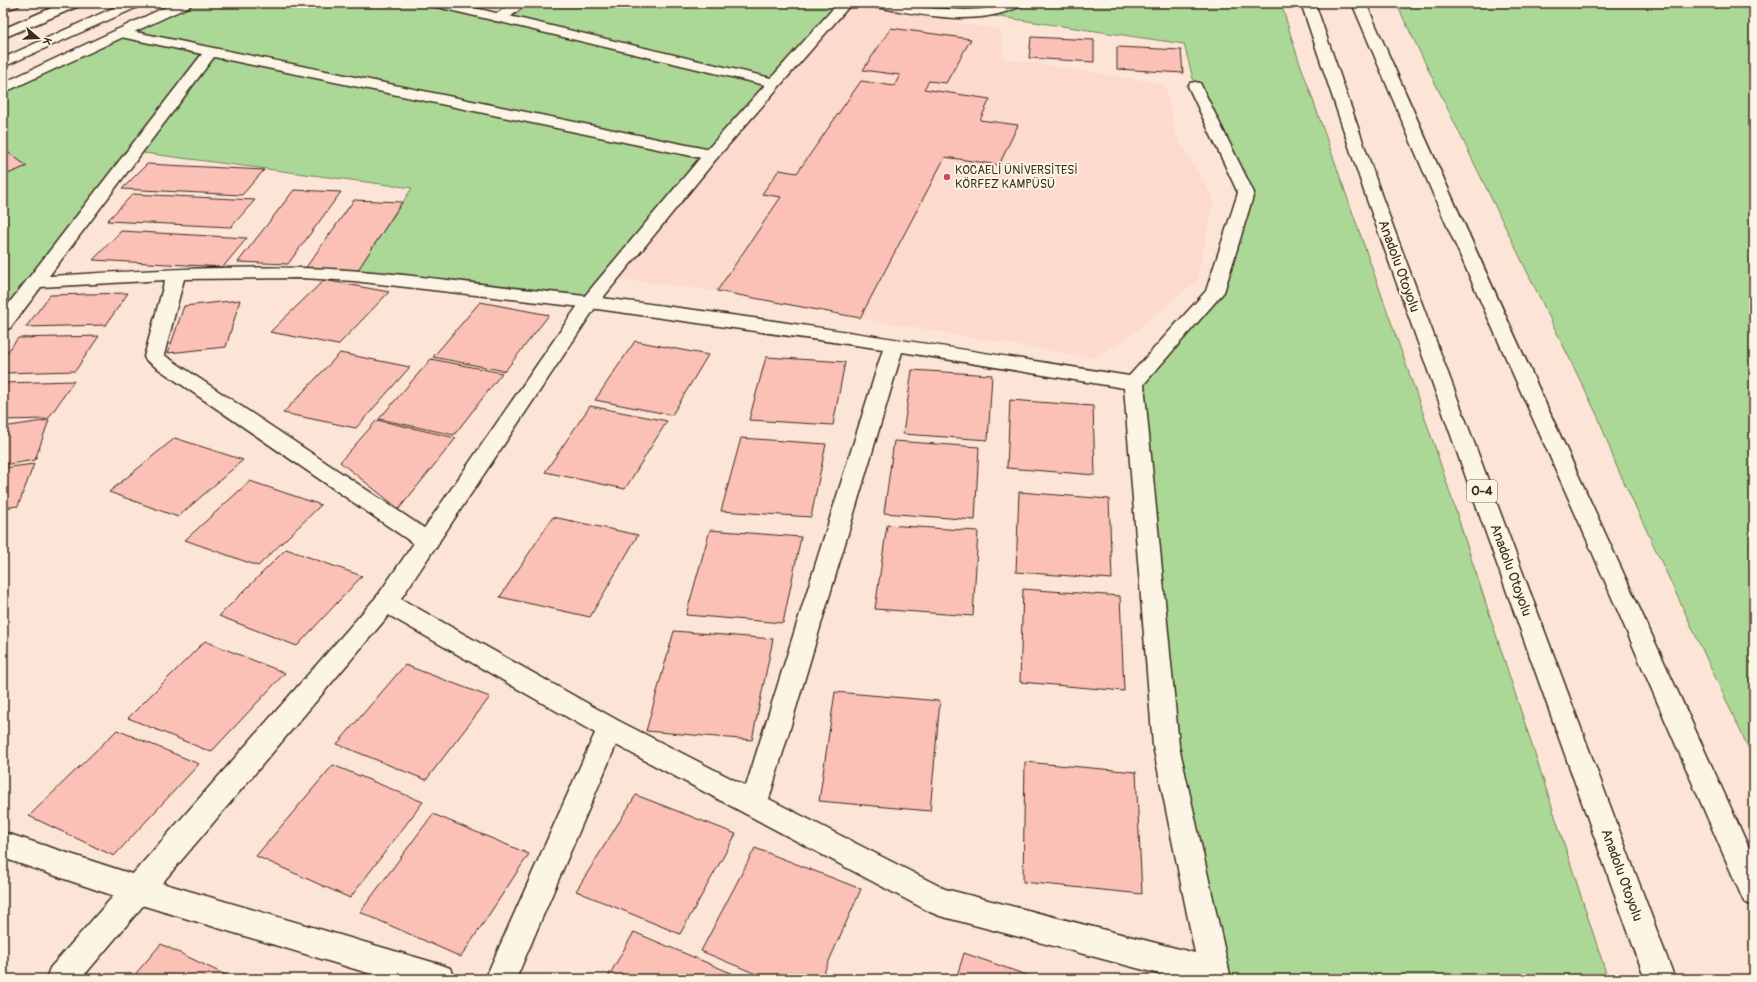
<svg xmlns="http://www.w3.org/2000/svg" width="1757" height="982" font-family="Pangolin,sans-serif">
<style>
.built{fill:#fcdacd}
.green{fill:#acd897;stroke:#74815a}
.building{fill:#fbc0b6;stroke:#3b2a1e}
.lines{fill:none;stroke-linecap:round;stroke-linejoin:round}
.minor-casing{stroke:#3b2a1e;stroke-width:3}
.secondary-casing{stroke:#3b2a1e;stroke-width:3}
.trunk-casing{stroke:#3b2a1e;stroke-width:3}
.motorway-casing{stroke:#3b2a1e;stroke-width:3}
.minor{fill:#fcf5e5;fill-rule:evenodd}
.secondary{fill:#fcf5e5;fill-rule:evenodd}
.trunk{fill:#fcf5e5;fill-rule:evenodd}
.motorway{fill:#fcf5e5;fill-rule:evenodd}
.poi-dot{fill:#d1495b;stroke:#fcf5e5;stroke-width:1.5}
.labels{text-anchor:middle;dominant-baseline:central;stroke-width:4;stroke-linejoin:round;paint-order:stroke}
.far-poi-label{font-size:12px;fill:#3b2a1e;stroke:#fcf5e5;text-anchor:start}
.shield{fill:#fcf5e5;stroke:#75675a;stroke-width:1}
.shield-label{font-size:13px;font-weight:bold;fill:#3b2a1e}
.street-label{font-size:14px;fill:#3b2a1e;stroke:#fcf5e5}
</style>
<rect width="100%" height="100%" fill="#fce5d7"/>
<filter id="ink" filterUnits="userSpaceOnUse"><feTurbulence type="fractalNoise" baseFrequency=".025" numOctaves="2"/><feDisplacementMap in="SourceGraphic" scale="8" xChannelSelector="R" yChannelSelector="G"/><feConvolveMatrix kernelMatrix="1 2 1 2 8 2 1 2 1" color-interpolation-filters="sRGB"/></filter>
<g filter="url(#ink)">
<path class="built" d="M844,4l157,26 1,28 163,26 11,51 38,64 -17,81 -74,61 -31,17 -232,-40 -143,-27 -107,-13z"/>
<g class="green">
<path d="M185,3h252l63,15 21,-15h324l-255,299 -236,-26 58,-88 -276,-36 -133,172v-148l24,-10 -24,-17v-60z"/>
<path d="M1018,3h263l13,43 141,401 173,532h-392l-50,-233 -32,-363 81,-91 31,-99 -51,-107 -11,-42 -204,-30z"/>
<path d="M1396,3h358v757l-138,-295 -17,-46z"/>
</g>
<g class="building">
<path d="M891,28l80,11 -25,44 -17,-2 -5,8 66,10 -10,21 38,5 -19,40 -54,-8 -85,161 -143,-27 64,-94 -19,-3 17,-24 18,3 64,-92 33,5 6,-11 -37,-5z"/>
<path d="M1031,37l63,3v22l-65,-4z"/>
<path d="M1117,47l64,3 2,23 -66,-4z"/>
<path d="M3,149l24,17 -24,10z"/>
<path d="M147,164l117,6 -22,25 -120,-6z"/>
<path d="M294,190l47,2 -53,72 -50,-2z"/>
<path d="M133,194l122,6 -24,27 -124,-6z"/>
<path d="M354,200l48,2 -48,74 -52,-3z"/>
<path d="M121,231l126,7 -24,29 -130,-7z"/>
<path d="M324,280l65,12 -51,53 -68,-13z"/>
<path d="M128,293l-22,32 -80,2 24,-32z"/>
<path d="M240,300l-14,47 -58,6 16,-47z"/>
<path d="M480,302l69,13 -44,56 -72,-14z"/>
<path d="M99,336l-24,35 -72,2v-15l15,-20z"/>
<path d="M635,341l73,14 -36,60 -77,-15z"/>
<path d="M340,353l70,14 -54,61 -73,-15z"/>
<path d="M766,357l79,5 -12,63 -84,-5z"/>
<path d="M431,359l71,14 -48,62 -75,-16z"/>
<path d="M912,370l80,5 -4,65 -85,-6z"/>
<path d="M74,381l-26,38 -45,1v-37z"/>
<path d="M1010,400l83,6 2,69 -88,-7z"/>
<path d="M590,406l77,15 -42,68 -80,-17z"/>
<path d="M49,420l-14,40 -32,5v-38z"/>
<path d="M377,420l79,18 -57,71 -59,-47z"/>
<path d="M175,438l68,22 -65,57 -69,-25z"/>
<path d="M741,438l85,6 -15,73 -90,-6z"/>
<path d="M894,441l85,6 -4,73 -91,-7z"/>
<path d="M34,464l-16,42 -15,2v-40z"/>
<path d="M250,481l71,24 -63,61 -73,-26z"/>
<path d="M1019,492l90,7 3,80 -96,-7z"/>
<path d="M553,517l85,18 -48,82 -90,-20z"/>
<path d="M887,525l91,6 -5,85 -98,-7z"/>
<path d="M710,530l91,7 -18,86 -97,-8z"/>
<path d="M286,549l76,27 -65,70 -78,-30z"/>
<path d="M1023,589l97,7 4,95 -104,-9z"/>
<path d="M674,631l99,8 -21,101 -106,-9z"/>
<path d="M205,641l80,32 -74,79 -83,-34z"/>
<path d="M405,665l85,32 -64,83 -89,-36z"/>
<path d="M835,692l105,9 -10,110 -111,-10z"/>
<path d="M117,730l82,34 -85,92 -85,-40z"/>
<path d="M1025,762l111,10 6,122 -119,-12z"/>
<path d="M333,765l90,37 -73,96 -94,-42z"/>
<path d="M636,795l100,39 -56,100 -104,-43z"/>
<path d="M433,814l96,40 -68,103 -101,-45z"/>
<path d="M755,848l106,41 -40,90h-53l-67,-28z"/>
<path d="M634,932l109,46 -136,1z"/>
<path d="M161,944l73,35h-103z"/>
<path d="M964,953l74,26h-82z"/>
</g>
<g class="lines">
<defs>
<g id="minor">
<path d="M512,3h16l-23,18h-10l-2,-3 2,-3z"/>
<path d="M868,3h31l29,5 37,2 18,-1 23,-6h19c-3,4 -9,5 -14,7 -43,16 -92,4 -136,-3l-5,-1z"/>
<path d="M121,29l590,121 6,2 2,3 -2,3 -6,2 -497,-103 -165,219c84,-5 168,-10 251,-8 75,1 150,13 223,21 203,22 405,55 606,87l77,-85 32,-98 -50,-107 2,-3 5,-1 5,1 54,110 -30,99 -80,92 35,362 52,233h-53l-238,-63 -10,-4 -314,-167 -100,234h-31l110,-246 -217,-124 -4,-7 4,-7 8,-2 8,2 225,126 127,65 137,-437 -293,-41 -236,-27 -52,-3 -118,1 -20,76 272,181 3,6 -3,6 -8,2 -8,-2 -273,-187 -3,-4 21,-77 -124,7 -31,41 -7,2v-19l199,-257 -86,-18 -2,-3 2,-3zM902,352l222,36 29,358 42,207 -250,-64 -176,-90z"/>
<path d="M3,832l135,44 301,88 11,4 4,11h-66l-250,-75 -135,-46z"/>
</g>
<g id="secondary">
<path d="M174,3h18l-2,3 -187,87v-10z"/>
<path d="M430,3h24l317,75 67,-75h14l-135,155 -120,147 -203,304 -313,370h-35l4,-11 328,-373 205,-297 122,-146 60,-67 -328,-78 -5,-1z"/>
</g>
<g id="trunk">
<path d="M3,3h17l-2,3 -15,5z"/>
<path d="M63,3h18l-2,3 -76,32v-9z"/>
<path d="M124,3h18l-2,3 -137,61v-9z"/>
</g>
<g id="motorway">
<path d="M1301,3h14l67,194 293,782h-30l-279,-782z"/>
<path d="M1352,3h14c125,287 259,571 388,856v47l-10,-4 -157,-362 -151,-339z"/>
</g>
</defs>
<use href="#minor" class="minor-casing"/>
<use href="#secondary" class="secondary-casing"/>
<use href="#trunk" class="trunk-casing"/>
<use href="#motorway" class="motorway-casing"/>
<use href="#minor" class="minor"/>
<use href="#secondary" class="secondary"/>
<use href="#trunk" class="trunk"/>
<use href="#motorway" class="motorway"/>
</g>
</g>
<circle class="poi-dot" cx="947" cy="177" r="4"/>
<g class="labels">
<g class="far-poi-label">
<text x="955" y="170">KOCAELİ ÜNİVERSİTESİ<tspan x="955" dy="14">KÖRFEZ KAMPÜSÜ</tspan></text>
</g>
<rect class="shield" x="1467" y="480" width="30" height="22" rx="3"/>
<g class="shield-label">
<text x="1482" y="491">O-4</text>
</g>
<g class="street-label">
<text transform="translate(1399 266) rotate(70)">Anadolu Otoyolu</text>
<text transform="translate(1511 570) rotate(70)">Anadolu Otoyolu</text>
<text transform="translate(1622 875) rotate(70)">Anadolu Otoyolu</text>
</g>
</g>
<rect width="1757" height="982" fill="none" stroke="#fcf5e5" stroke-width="16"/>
<rect x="8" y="8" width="1741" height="966" fill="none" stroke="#3b2a1e" stroke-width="1.5" filter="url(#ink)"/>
<g transform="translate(38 38) rotate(109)" stroke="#fcf5e5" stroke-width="3" paint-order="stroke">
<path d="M0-3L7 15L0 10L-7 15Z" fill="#3b2a1e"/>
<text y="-6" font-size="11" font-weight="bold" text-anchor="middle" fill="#3b2a1e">K</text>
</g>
</svg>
